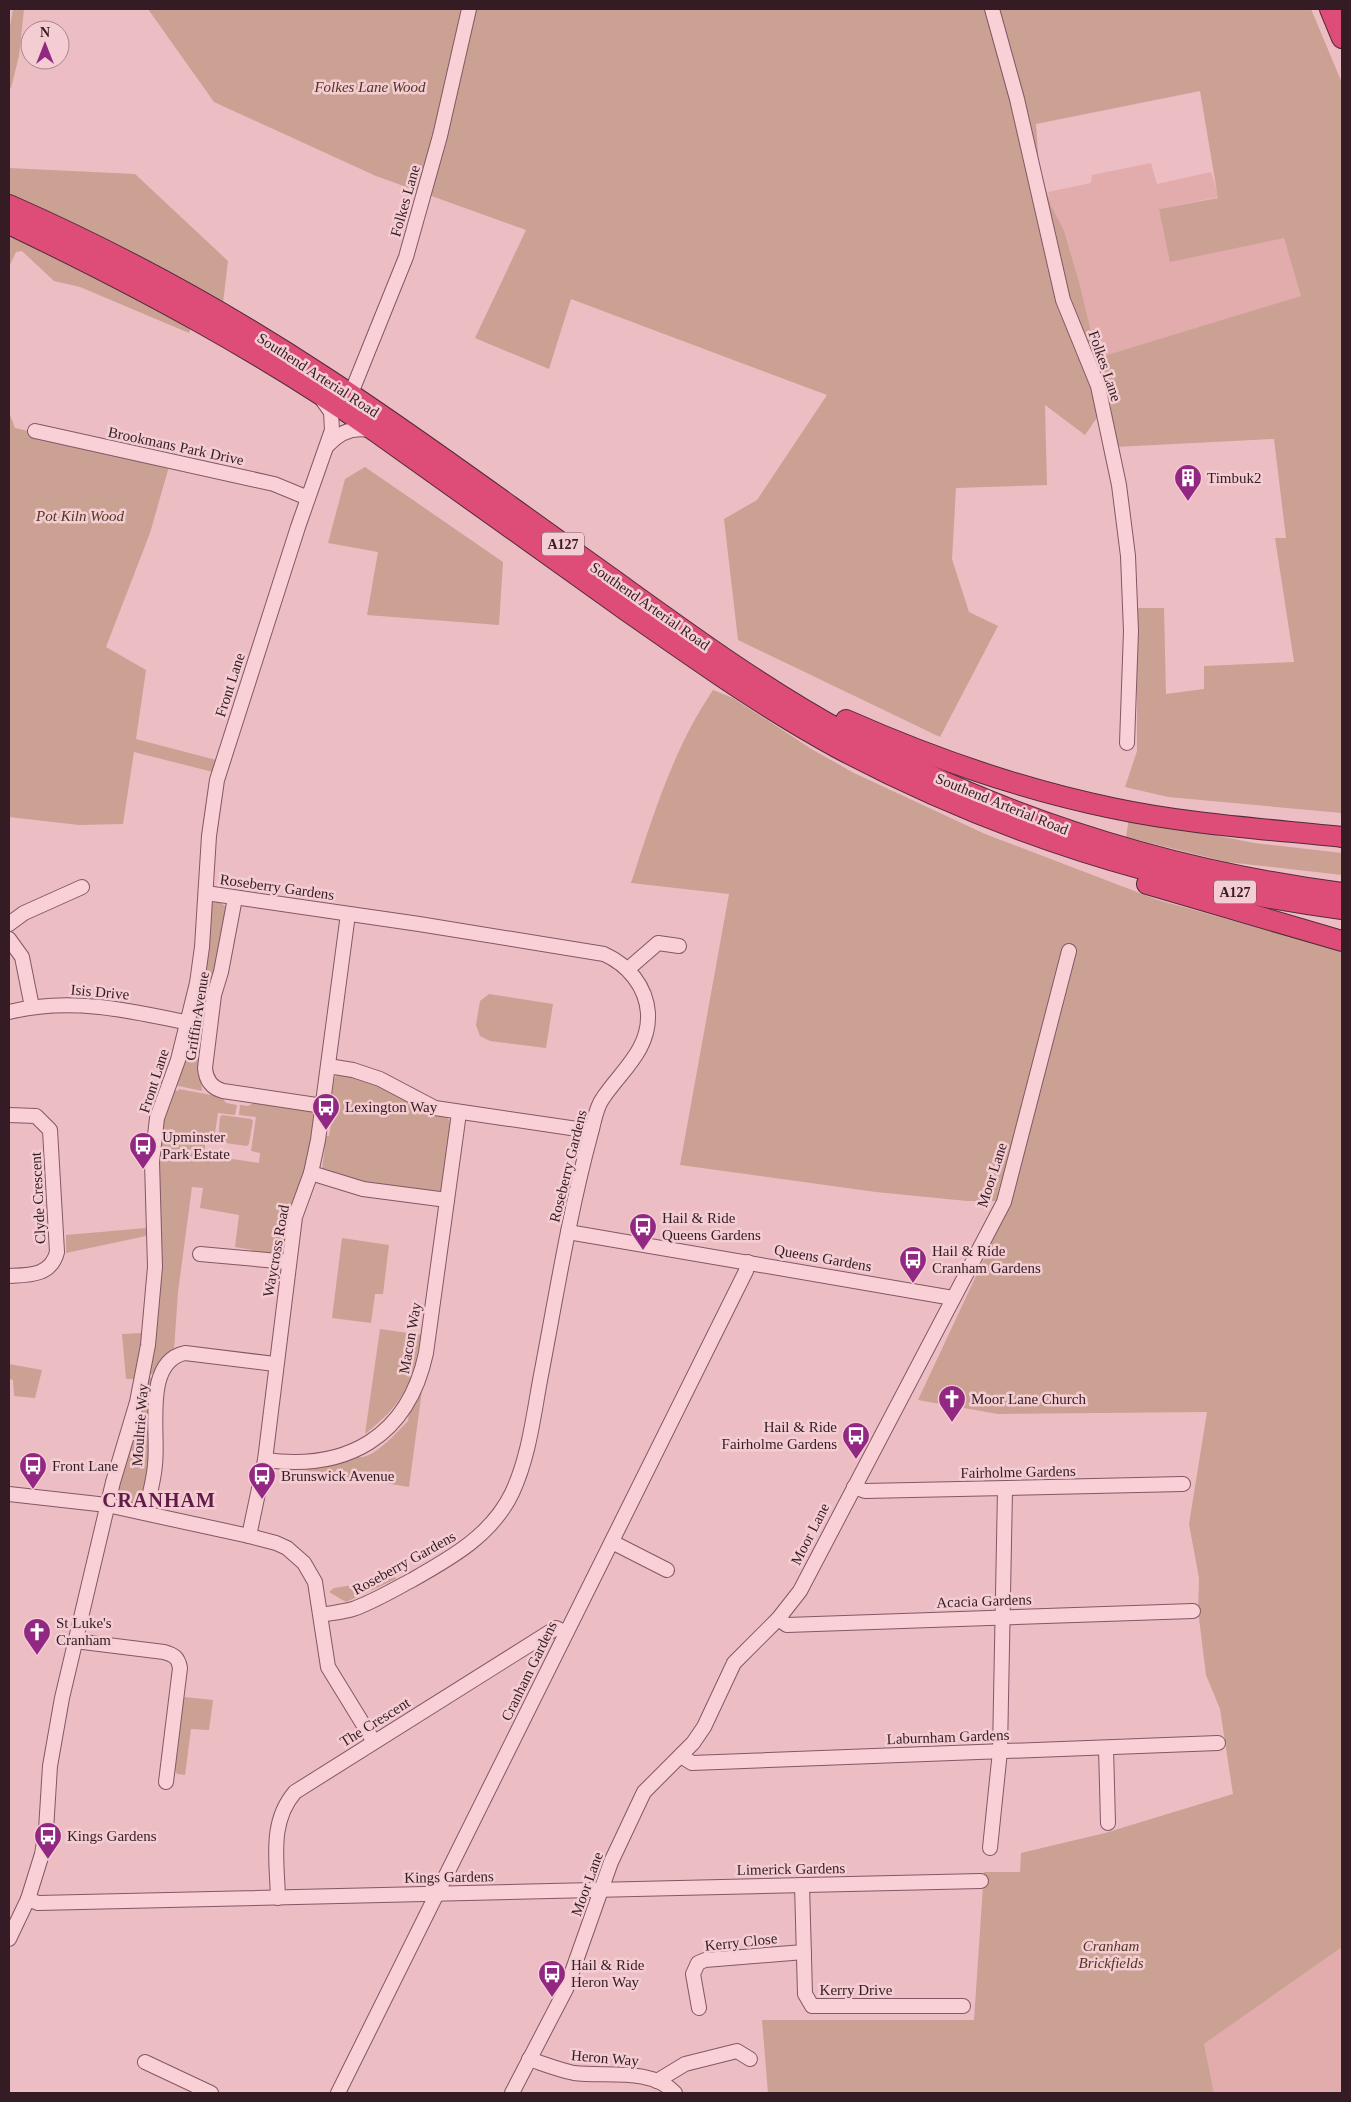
<svg xmlns="http://www.w3.org/2000/svg" width="1351" height="2102" font-family="Georgia,serif">
<style>
.farmland{fill:#e2abac}
.green{fill:#caa192;fill-rule:evenodd}
.lines{fill:none;stroke-linecap:round;stroke-linejoin:round}
.minor-casing{stroke:#845765;stroke-width:16}
.highway-casing{stroke:#522b3a;stroke-width:22}
.minor{stroke:#f8d0d6;stroke-width:14}
.highway{stroke:#dd4d77;stroke-width:20}
.labels{text-anchor:middle;dominant-baseline:central;stroke-width:5;stroke-linejoin:round;paint-order:stroke}
.shield{fill:#f4cdd2;stroke:#6e5058;stroke-width:1}
.shield-label{font-size:14px;font-weight:bold;fill:#341b24}
.park-label{font-size:15px;font-style:italic;fill:#503522;stroke:#f4cdd2}
.street-label{font-size:15px;fill:#341b24;stroke:#f4cdd2}
.poi-label{font-size:15px;fill:#341b24;stroke:#f4cdd2;text-anchor:start}
.district-label{font-size:20px;font-weight:bold;letter-spacing:1px;fill:#601b47;stroke:#f4cdd2}
</style>
<rect width="100%" height="100%" fill="#edbdc4"/>
<g class="farmland">
<path d="M1151,163l6,21 54,-12 8,25 -60,12 125,29 18,58 -205,62 -47,-153 -2,-13 43,-9 1,-8z"/>
<path d="M1342,1947v146h-128l-10,-49z"/>
</g>
<g class="green">
<path d="M13,9h11l-5,47 -8,32 -2,-1v-55z"/>
<path d="M148,9h1163l31,74v730l-174,-16 -43,-10 12,-36v-143h27l2,86 38,-5v-23l90,-4 -19,-124h11l-12,-99 -159,8 -5,-48 -25,36 -40,-30 2,80 -91,3 -4,71 17,53 29,14 -58,111 -202,-97 -14,-121 33,-19 70,-105 -256,-96 -22,70 -74,-31 51,-108 -150,-54 -162,-74zM1200,91l18,107 -59,11 11,53 114,-24 17,58 -204,62 -17,-72 -16,-55 -13,-25 -12,-40 -3,-42z"/>
<path d="M9,168l126,6 93,87 -5,42 -104,-58 -110,-51z"/>
<path d="M9,233l184,89 -4,11 -109,-46 -26,-6 -32,-30 -6,1 -7,15z"/>
<path d="M9,412l6,16 155,35 -20,70 -44,114 40,23 -10,69 80,21 -3,12 -79,-20 -11,72 -44,1 -70,-8z"/>
<path d="M365,467l138,95 -4,63 -132,-10 11,-63 -50,-9 17,-64z"/>
<path d="M713,690l20,8 80,52 41,23 131,61 173,66 184,51v996l-138,97 10,49h-446l-6,-73h212l10,-148h36l1,-19 84,-20 128,-39 -13,-85 -14,-34 -8,-65 1,-32 -10,-54 18,-112 -209,2 -80,-14 93,-199h-44l-91,-9 -196,-27 49,-271 -98,-11c22,-67 42,-134 82,-193z"/>
<path d="M1129,818l125,25 88,10v22l-115,-13 -101,-25z"/>
<path d="M218,901l7,5 1,5 -26,153 2,27 -28,-6 35,-181z"/>
<path d="M489,994l64,10 -7,44 -56,-7 -10,-5 -4,-11 4,-24z"/>
<path d="M338,1073l19,2 90,42 6,9 -10,62 -3,3 -77,-6 -41,-15 4,-34h3l2,-12 -3,-1 6,-44z"/>
<path d="M179,1089l43,8 4,6 11,2 -2,10 -17,-2 -4,26 -9,5v11l54,8 1,-10 -9,-2 5,-34 -17,-2 1,-10 8,1 7,-4 57,10 2,4 -8,52 -15,40 -8,47 -32,1 1,-6 -17,-3 4,-32 -39,-7 3,-20 -11,-1 -14,105 -4,58c-14,7 -15,21 -28,28l12,-223 5,-36 10,-29 5,1z"/>
<path d="M222,1115l29,4 2,2 -4,23 -2,2 -29,-4 2,-25z"/>
<path d="M146,1228v8l-80,17v-18z"/>
<path d="M342,1238l47,7 -6,49h-8l-4,29 -39,-5z"/>
<path d="M380,1329l42,6c-12,50 -16,66 -57,99z"/>
<path d="M142,1333l-8,46h-8l-4,-45z"/>
<path d="M9,1364l33,6 -7,28 -21,-2 -1,-16 -4,-1z"/>
<path d="M157,1375l-13,122 -8,7 -12,-3 -6,-7v-12l29,-102z"/>
<path d="M422,1390l-13,97 -105,-17 54,-13c15,3 40,-26 50,-36l1,-8z"/>
<path d="M393,1572l3,7 -50,23 -17,-10 5,-4 37,-6z"/>
<path d="M184,1697l29,3 -4,30 -18,-1 -6,46 -8,-1 -2,-4z"/>
</g>
<g class="lines">
<defs>
<g id="minor">
<path d="M992,9l25,90 46,201 35,86 21,99 9,71 3,75 -4,112"/>
<path d="M349,393l5,-7 52,-129 34,-121 29,-127"/>
<path d="M35,431l239,53 34,14"/>
<path d="M328,445c12,-13 27,-19 44,-14"/>
<path d="M206,893l213,31 185,30c24,11 42,32 44,59 2,37 -27,58 -45,85 -7,9 -9,24 -12,35 -21,77 -34,158 -49,237 -8,40 -12,85 -30,123 -20,42 -61,65 -100,87 -19,10 -39,22 -59,29 -10,3 -22,4 -32,6"/>
<path d="M235,898l-14,74 -7,23 -9,73c1,12 7,20 18,23l100,15"/>
<path d="M9,924l15,-11 58,-26"/>
<path d="M9,939l13,18 10,50"/>
<path d="M628,969l30,-26 21,3"/>
<path d="M9,1012c61,-15 119,-2 180,11"/>
<path d="M328,1066l25,4 27,9 55,29 156,23"/>
<path d="M9,1115l27,1 14,14 7,122c-6,24 -28,23 -48,24"/>
<path d="M311,1173l52,16 84,11"/>
<path d="M568,1232l385,66"/>
<path d="M200,1254l89,8"/>
<path d="M265,1460c82,11 143,-23 161,-107l33,-240"/>
<path d="M854,1487l11,4 318,-7"/>
<path d="M9,1494l98,11 142,31 27,7 11,5 17,15 11,19 13,85 46,75"/>
<path d="M145,1513c4,-16 9,-33 10,-49 4,-32 -12,-102 30,-111l90,11"/>
<path d="M249,1536l16,-76 30,-243 16,-44 7,-33 30,-226"/>
<path d="M612,1542l55,28"/>
<path d="M778,1619l9,6 406,-14"/>
<path d="M75,1641l89,11c10,3 14,5 16,16l-14,114"/>
<path d="M1106,1748l2,75"/>
<path d="M681,1756l11,7 526,-20"/>
<path d="M990,1848l10,-97 5,-261"/>
<path d="M802,1885l3,109 7,12h151"/>
<path d="M278,1898c-1,-38 -9,-76 17,-106l261,-164 10,5"/>
<path d="M28,1899l10,4 943,-22"/>
<path d="M9,1939l19,-40 14,-45 4,-24 4,-64 12,-68 51,-216 24,-80 11,-57 7,-78 -3,-105 5,-44 21,-58 19,-77 5,-36 7,-111 8,-56 81,-253 34,-97 -1,-18 -10,-14"/>
<path d="M699,2008l-6,-34 5,-11 7,-3 99,-8"/>
<path d="M529,2059c15,5 30,11 45,14 31,4 77,-6 101,20"/>
<path d="M145,2062l66,31"/>
<path d="M657,2081l28,-17 52,-13 13,8"/>
<path d="M338,2093l408,-822 2,-9"/>
<path d="M512,2093l54,-104 45,-127 33,-70 49,-49 11,-16 30,-64 44,-44 22,-28 204,-389 65,-251"/>
</g>
<g id="highway">
<path d="M1330,9l12,29"/>
<path d="M9,205c109,48 214,105 314,171 85,55 167,116 250,175 88,62 176,130 272,182 155,84 322,137 497,160"/>
<path d="M9,224c129,62 253,128 370,210 83,59 166,118 248,177 69,48 137,97 211,137 158,84 327,138 504,161"/>
<path d="M846,720c86,38 174,69 266,88 75,16 154,21 230,29"/>
<path d="M1147,884l195,57"/>
</g>
</defs>
<use href="#minor" class="minor-casing"/>
<use href="#highway" class="highway-casing"/>
<use href="#minor" class="minor"/>
<use href="#highway" class="highway"/>
</g>
<defs>
<symbol id="building-pin" viewBox="-11 -11 22 30"><path d="M0 17L-7.5 6A9.5 9.5 0 1 1 7.5 6Z" fill="#932883" stroke="#f4cdd2"/><path d="M-4-6H4V6H1V3H-1V6H-4ZM-2.5-4.3h1.7v1.8h-1.7ZM.8-4.3h1.7v1.8H.8ZM-2.5-1h1.7V.8h-1.7ZM.8-1h1.7V.8H.8Z" fill="#fff"/></symbol>
<symbol id="bus-pin" viewBox="-11 -11 22 30"><path d="M0 17L-7.5 6A9.5 9.5 0 1 1 7.5 6Z" fill="#932883" stroke="#f4cdd2"/><path d="M-5-6H5V4H4V6H2V4H-2V6H-4V4H-5ZM-3.5-4V0h7V-4ZM-3.5 1.2v1.5H-2V1.2ZM2 1.2v1.5H3.5V1.2Z" fill="#fff"/></symbol>
<symbol id="church-pin" viewBox="-11 -11 22 30"><path d="M0 17L-7.5 6A9.5 9.5 0 1 1 7.5 6Z" fill="#932883" stroke="#f4cdd2"/><path d="M-1.2-6h2.4v3.5h3.3v2.4h-3.3V6h-2.4V-.1h-3.3v-2.4h3.3Z" fill="#fff"/></symbol>
</defs>
<g fill-rule="evenodd">
<use href="#building-pin" x="1172" y="462" width="32" height="43"/>
<use href="#bus-pin" x="310" y="1091" width="32" height="43"/>
<use href="#bus-pin" x="127" y="1130" width="32" height="43"/>
<use href="#bus-pin" x="627" y="1211" width="32" height="43"/>
<use href="#bus-pin" x="897" y="1244" width="32" height="43"/>
<use href="#church-pin" x="936" y="1383" width="32" height="43"/>
<use href="#bus-pin" x="840" y="1420" width="32" height="43"/>
<use href="#bus-pin" x="17" y="1450" width="32" height="43"/>
<use href="#bus-pin" x="246" y="1460" width="32" height="43"/>
<use href="#church-pin" x="21" y="1616" width="32" height="43"/>
<use href="#bus-pin" x="32" y="1820" width="32" height="43"/>
<use href="#bus-pin" x="536" y="1958" width="32" height="43"/>
</g>
<g class="labels">
<g class="shield">
<rect x="542" y="532.5" width="42" height="23" rx="4"/>
<rect x="1214" y="880.5" width="42" height="23" rx="4"/>
</g>
<g class="shield-label">
<text x="563" y="544">A127</text>
<text x="1235" y="892">A127</text>
</g>
<g class="park-label">
<text x="370" y="87">Folkes Lane Wood</text>
<text x="80" y="516">Pot Kiln Wood</text>
<text x="1111" y="1946">Cranham<tspan x="1111" dy="17">Brickfields</tspan></text>
</g>
<g class="street-label">
<text transform="translate(405 201) rotate(-74)">Folkes Lane</text>
<text transform="translate(1105 366) rotate(71)">Folkes Lane</text>
<text transform="translate(318 375) rotate(33)">Southend Arterial Road</text>
<text transform="translate(176 446) rotate(12)">Brookmans Park Drive</text>
<text transform="translate(650 606) rotate(35)">Southend Arterial Road</text>
<text transform="translate(230 685) rotate(-72)">Front Lane</text>
<text transform="translate(1002 804) rotate(22)">Southend Arterial Road</text>
<text transform="translate(277 887) rotate(8)">Roseberry Gardens</text>
<text transform="translate(100 992) rotate(5)">Isis Drive</text>
<text transform="translate(197 1016) rotate(-81)">Griffin Avenue</text>
<text transform="translate(154 1081) rotate(-72)">Front Lane</text>
<text transform="translate(568 1166) rotate(-76)">Roseberry Gardens</text>
<text transform="translate(992 1175) rotate(-72)">Moor Lane</text>
<text transform="translate(38 1198) rotate(-93)">Clyde Crescent</text>
<text transform="translate(276 1251) rotate(-80)">Waycross Road</text>
<text transform="translate(823 1258) rotate(10)">Queens Gardens</text>
<text transform="translate(410 1338) rotate(-80)">Macon Way</text>
<text transform="translate(140 1425) rotate(-86)">Moultrie Way</text>
<text transform="translate(1018 1472) rotate(-1)">Fairholme Gardens</text>
<text transform="translate(810 1534) rotate(-63)">Moor Lane</text>
<text transform="translate(404 1563) rotate(-29)">Roseberry Gardens</text>
<text transform="translate(984 1601) rotate(-2)">Acacia Gardens</text>
<text transform="translate(529 1671) rotate(-64)">Cranham Gardens</text>
<text transform="translate(375 1722) rotate(-32)">The Crescent</text>
<text transform="translate(948 1737) rotate(-2)">Laburnham Gardens</text>
<text transform="translate(791 1869) rotate(-1)">Limerick Gardens</text>
<text transform="translate(449 1877) rotate(-1)">Kings Gardens</text>
<text transform="translate(587 1884) rotate(-70)">Moor Lane</text>
<text transform="translate(741 1942) rotate(-6)">Kerry Close</text>
<text x="856" y="1990">Kerry Drive</text>
<text transform="translate(605 2058) rotate(5)">Heron Way</text>
</g>
<g class="poi-label">
<text x="1207" y="478">Timbuk2</text>
<text x="345" y="1107">Lexington Way</text>
<text x="162" y="1137">Upminster<tspan x="162" dy="17">Park Estate</tspan></text>
<text x="662" y="1218">Hail &amp; Ride<tspan x="662" dy="17">Queens Gardens</tspan></text>
<text x="932" y="1251">Hail &amp; Ride<tspan x="932" dy="17">Cranham Gardens</tspan></text>
<text x="971" y="1399">Moor Lane Church</text>
<text x="837" y="1427" text-anchor="end">Hail &amp; Ride<tspan x="837" dy="17">Fairholme Gardens</tspan></text>
<text x="52" y="1466">Front Lane</text>
<text x="281" y="1476">Brunswick Avenue</text>
<text x="56" y="1623">St Luke's<tspan x="56" dy="17">Cranham</tspan></text>
<text x="67" y="1836">Kings Gardens</text>
<text x="571" y="1965">Hail &amp; Ride<tspan x="571" dy="17">Heron Way</tspan></text>
</g>
<g class="district-label">
<text x="159" y="1500">CRANHAM</text>
</g>
</g>
<rect width="1351" height="2102" fill="none" stroke="#341b24" stroke-width="20"/>
<g transform="translate(45 45)"><circle r="24" fill="#f4cdd2" stroke="#a7868c"/>
<path d="M0-4L9 19L0 12L-9 19Z" fill="#932883"/>
<text y="-8" font-size="14" font-weight="bold" text-anchor="middle" fill="#341b24">N</text>
</g>
</svg>
